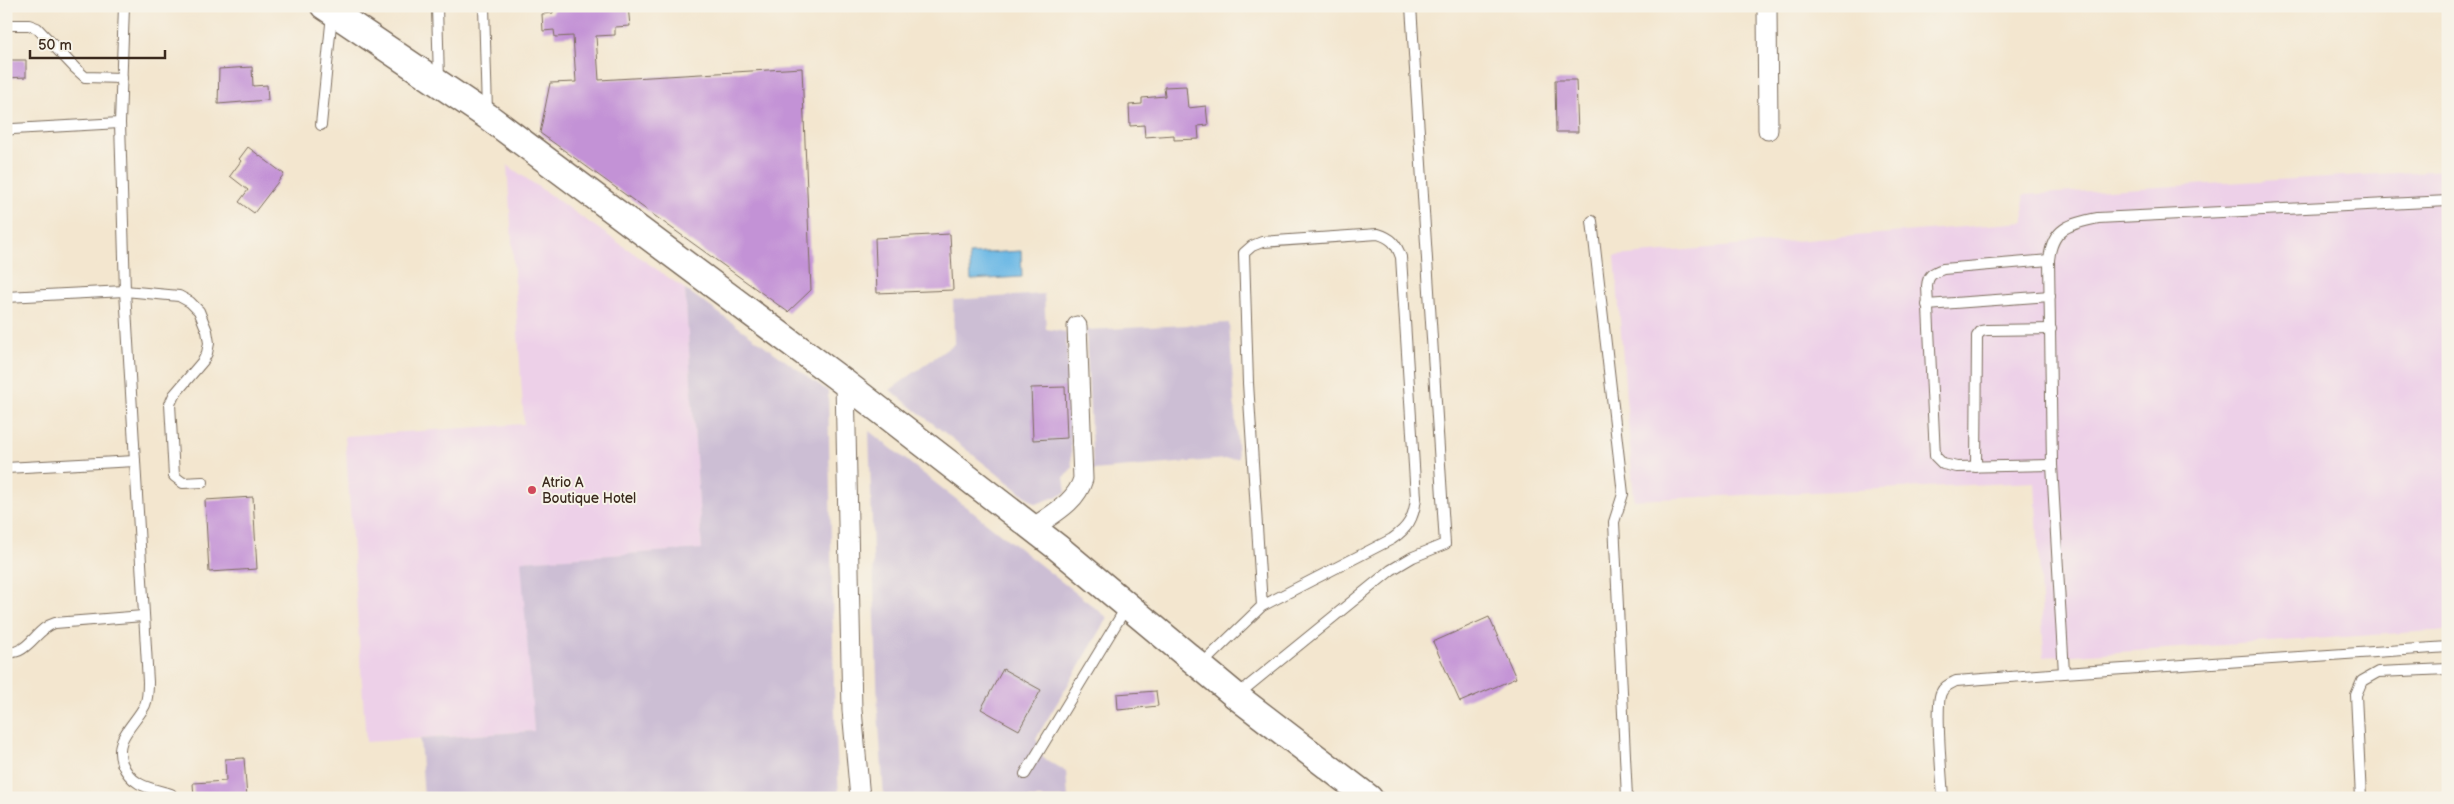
<svg xmlns="http://www.w3.org/2000/svg" width="2454" height="804" font-family="'Balsamiq Sans',sans-serif">
<style>
.built{fill:#edd0e8}
.industrial{fill:#ccbed4}
.water{fill:#6bb8e5;stroke:#537182}
.building{fill:#c392d6}
.lines{fill:none;stroke-linecap:round;stroke-linejoin:round}
.service-casing{stroke:#7b6c5c;stroke-width:12}
.minor-casing{stroke:#7b6c5c;stroke-width:21}
.secondary-casing{stroke:#7b6c5c;stroke-width:29}
.service{stroke:#fff;stroke-width:10}
.minor{stroke:#fff;stroke-width:19}
.secondary{stroke:#fff;stroke-width:26}
.poi-dot{fill:#d1495b;stroke:#f7f3e8;stroke-width:2}
.labels{text-anchor:middle;dominant-baseline:central;stroke-width:4;stroke-linejoin:round;paint-order:stroke}
.poi-label{font-size:14px;fill:#3b2a1e;stroke:#f7f3e8;text-anchor:start}
</style>
<rect width="100%" height="100%" fill="#f7f3e8"/>
<filter id="ink" filterUnits="userSpaceOnUse"><feTurbulence type="fractalNoise" baseFrequency=".02" numOctaves="2"/><feDisplacementMap in="SourceGraphic" scale="10" xChannelSelector="R" yChannelSelector="G"/><feConvolveMatrix kernelMatrix="1 2 1 2 8 2 1 2 1" color-interpolation-filters="sRGB"/></filter>
<filter id="wash" filterUnits="userSpaceOnUse"><feTurbulence type="fractalNoise" baseFrequency=".0096" numOctaves="4" result="noise"/><feDisplacementMap in="SourceGraphic" scale="20" xChannelSelector="R" yChannelSelector="G"/><feGaussianBlur stdDeviation="1.12" result="paint"/><feColorMatrix in="noise" values="0 0 0 0 0 0 0 0 0 0 0 0 0 0 0 0 0 1.4 0 .05"/><feComposite in="paint" operator="in"/></filter>
<g filter="url(#wash)">
<rect width="100%" height="100%" fill="#f3e6cf"/>
<g class="built">
<path d="M507,165l178,124 17,260 -180,12 12,170 -168,11 -21,-306 179,-12z"/>
<path d="M2448,170v460l-404,27 -9,-175 -401,18 -19,-244 409,-34 -1,-27z"/>
</g>
<g class="industrial">
<path d="M685,289l143,102 6,299 5,108h-415l-4,-59 114,-8 -13,-170 181,-12z"/>
<path d="M1044,294l2,35 20,3 6,136 -8,9 2,16 -30,11 -146,-114 64,-46 -1,-44z"/>
<path d="M1229,323l9,135 -145,12 -7,-140z"/>
<path d="M869,431l239,187 -72,120 7,20 23,13 2,27h-184l-6,-86z"/>
</g>
<path class="water" d="M1021,251l1,26 -51,3 -2,-26z"/>
<g id="blocks">
<g class="building">
<path d="M553,6h75l2,20 -15,1v8l-19,1 3,44 203,-12 9,222 -23,22 -248,-179 10,-50 26,-1 -3,-46 -18,1 -1,-7 -11,1 -1,-17 11,-1z"/>
<path d="M6,60h20v17l-20,1z"/>
<path d="M252,67l1,19 14,-1 1,15 -50,4 1,-35z"/>
<path d="M1555,80h21l2,52h-22z"/>
<path d="M1186,86l2,22 18,-2 2,19 -10,1 1,13 -25,1v-5l-29,2 -1,-12 -14,1 -1,-21 13,-1v-6l23,-2 -1,-9z"/>
<path d="M248,147l36,27 -30,39 -15,-11 9,-12 -18,-14 11,-15 -2,-2z"/>
<path d="M950,234l3,56 -76,3 -2,-55z"/>
<path d="M1065,387l2,51 -34,2 -2,-52z"/>
<path d="M253,497l4,72 -48,3 -4,-72z"/>
<path d="M1489,617l27,61 -56,24 -27,-60z"/>
<path d="M1003,669l38,21 -22,40 -38,-21z"/>
<path d="M1156,691l2,15 -40,4 -1,-16z"/>
<path d="M244,758l3,40h-53l-1,-15 33,-2 -1,-22z"/>
</g>
</g>
</g>
<g filter="url(#ink)">
<use href="#blocks" fill-opacity="0" stroke="#7b6c5c" stroke-width="1"/>
<g class="lines">
<defs>
<g id="service">
<path d="M124,6l-4,117 5,168 23,391c0,8 0,16 -3,23 -10,20 -32,33 -23,58 9,23 27,25 49,31"/>
<path d="M437,6l2,75"/>
<path d="M484,6l3,106"/>
<path d="M6,25h23l8,3 38,40 10,9 37,1"/>
<path d="M321,125l11,-111"/>
<path d="M6,131l7,-2 107,-6"/>
<path d="M2448,201l-350,17c-29,6 -46,10 -49,42l3,205 12,208 384,-26"/>
<path d="M1592,221l31,273 -9,28 13,276"/>
<path d="M2049,260l-106,9c-11,4 -15,6 -16,17l8,170 8,8 14,3 95,-2"/>
<path d="M6,297l119,-6 54,5 11,6 9,9 8,20 2,12 -2,10 -4,8 -29,34 -4,9 4,72 9,7 20,-1"/>
<path d="M1927,305l123,-9"/>
<path d="M1976,467l1,-131 4,-5 6,-1 64,-1"/>
<path d="M6,468l129,-7"/>
<path d="M6,652c22,4 30,-24 49,-29l88,-7"/>
<path d="M1201,665l61,-59 130,-67c16,-11 22,-21 24,-41l-15,-241c-5,-14 -10,-19 -23,-23l-116,8 -10,4 -8,7 4,130 14,223"/>
<path d="M1236,696l155,-126 22,-13 32,-13 -34,-538"/>
<path d="M1025,774l102,-168"/>
<path d="M1943,798c-1,-19 -8,-92 -2,-105 3,-7 9,-9 15,-12l108,-8"/>
<path d="M2361,798l-5,-103 6,-14 16,-9 70,-3"/>
</g>
<g id="minor">
<path d="M1767,6l1,124"/>
<path d="M845,383l7,327 8,88"/>
<path d="M1033,528c19,-14 43,-25 50,-49l-6,-153"/>
</g>
<path id="secondary" d="M324,6l163,110 358,267 212,164 179,149 133,102"/>
</defs>
<use href="#service" class="service-casing"/>
<use href="#minor" class="minor-casing"/>
<use href="#secondary" class="secondary-casing"/>
<use href="#service" class="service"/>
<use href="#minor" class="minor"/>
<use href="#secondary" class="secondary"/>
</g>
</g>
<circle class="poi-dot" cx="532" cy="490" r="5"/>
<g class="labels">
<g class="poi-label">
<text x="542" y="482">Atrio A<tspan x="542" dy="16">Boutique Hotel</tspan></text>
</g>
</g>
<rect width="2454" height="804" fill="none" stroke="#f7f3e8" stroke-width="25"/>
<path d="M30 50v8h135v-8" fill="none" stroke="#3b2a1e" stroke-width="2.5"/>
<text x="38" y="50" font-size="15" fill="#3b2a1e" stroke="#f7f3e8" stroke-width="4" paint-order="stroke">50 m</text>
</svg>
